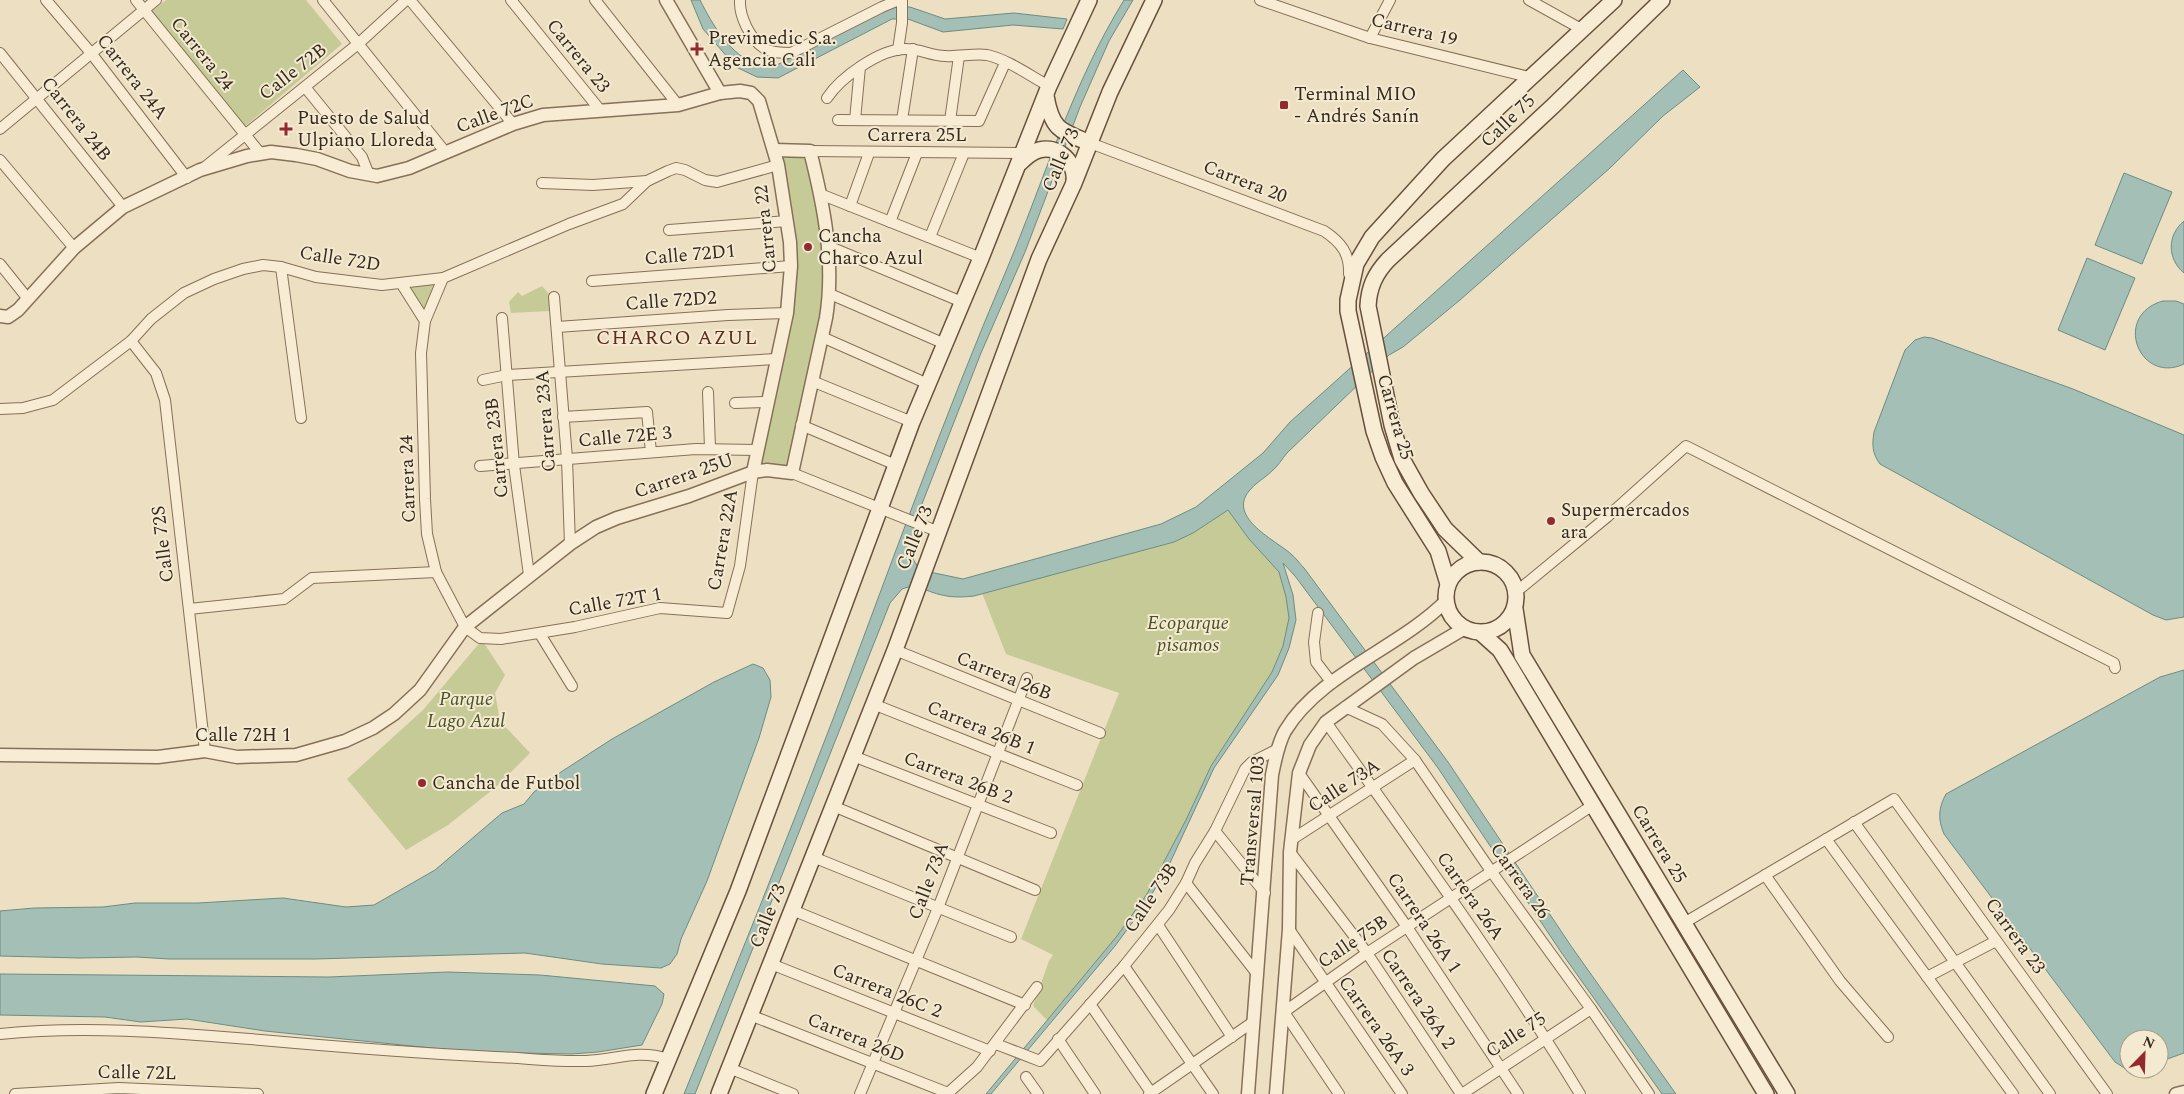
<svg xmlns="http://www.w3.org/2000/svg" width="2184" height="1094" font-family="Spectral,serif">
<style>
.green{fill:#c5ca96}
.water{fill:#a4bfb6;stroke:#6b8d84}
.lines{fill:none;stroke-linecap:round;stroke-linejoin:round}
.minor-casing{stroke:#867059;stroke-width:12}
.tertiary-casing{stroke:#867059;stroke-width:15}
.secondary-casing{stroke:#67513d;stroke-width:18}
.minor{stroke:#f8ecd4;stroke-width:10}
.tertiary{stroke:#f8ecd4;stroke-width:12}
.secondary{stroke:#f8ecd4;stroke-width:15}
.poi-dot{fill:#932b2e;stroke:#f4e9d1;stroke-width:2}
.labels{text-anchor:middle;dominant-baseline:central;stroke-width:4;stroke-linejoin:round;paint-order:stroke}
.street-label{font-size:19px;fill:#36291d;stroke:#f4e9d1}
.poi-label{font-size:19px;fill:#36291d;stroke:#f4e9d1;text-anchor:start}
.park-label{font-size:19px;font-style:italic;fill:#475224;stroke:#f4e9d1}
.neighbourhood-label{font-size:20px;letter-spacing:1px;fill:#612a1e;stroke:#f4e9d1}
</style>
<rect width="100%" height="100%" fill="#eddfc1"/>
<g class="green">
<path d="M166,0h140l36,44 -99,84 -93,-115z"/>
<path d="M780,157h24l10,37 8,52 3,47 -37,174 -29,-1 33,-152 6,-48 -4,-45z"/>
<path d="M437,283l-13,30 -15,-27z"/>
<path d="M542,286l7,8 1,17 -39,2 -2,-11 9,-10 4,4z"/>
<path d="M1228,510l21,29 30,33 7,25 3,21 -6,28 -11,26 -61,94 -25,54 -39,74 -30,42 -70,84 -14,-14 16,-45 4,-6 -32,-16 98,-246 -113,-39 -24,-61 192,-51 19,-9z"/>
<path d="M482,640l23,35 -10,18 5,28 30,32 -34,34 -48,38 -42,25 -59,-71 76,-69z"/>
</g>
<g class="water">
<path d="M691,0h9c12,24 31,57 59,65 5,1 11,1 16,1l114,-59h21l35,12 69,-6 53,6 -4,10 -50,-4 -70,7 -35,-13h-16l-114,59 -21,-1 -21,-10 -33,-38z"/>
<path d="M1124,0h9l-24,41 -29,66 -55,145 -44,101 -61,156 -7,32v18l5,8 7,4 38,8 198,-55 35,-17 67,-54 27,-31 393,-352 17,17 -37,29 -53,52 -150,132 -57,47 -14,8 -102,98c-5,6 -9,13 -15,18 -7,7 -17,12 -23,20 -22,27 28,50 42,63 5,4 9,10 13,14l144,194 123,184 105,148h-14l-101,-142 -123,-184 -143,-192 -12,-13 10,32 3,25 -7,28 -11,27 -64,93 -45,97 -23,39 -31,42 -124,148h-5l131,-158 30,-42 39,-74 25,-54 61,-94 11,-26 6,-28 -3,-21 -7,-25 -30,-33 -21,-29 -35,23 -19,9 -200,54c-25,3 -37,-1 -60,-11l-12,4 -12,14 -195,491h-11c51,-125 101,-249 149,-375 56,-149 110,-300 173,-448 38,-90 66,-187 118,-271z"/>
<path d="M2124,173l48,19 -30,72 -47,-19z"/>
<path d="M2184,221v52c-17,-14 -17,-38 0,-52z"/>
<path d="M2087,258l48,20 -30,72 -47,-20z"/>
<path d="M2163,301h13l8,3v60c-45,21 -72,-49 -21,-63z"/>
<path d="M1924,337l8,1 141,51 111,46v182l-18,3 -13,-5 -273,-151c-8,-11 -8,-19 -6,-32l31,-82 10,-10z"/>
<path d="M753,664l10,4 7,12 1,17 -12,41 -52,143 -26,58 -4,15 -7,10 -9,4 -59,-4 -77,-11 -210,6h-146l-32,-2 -58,1 -79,-2v-45l34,-3 69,-1 32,-4h63l85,-5 63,9 28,-2 61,-35 67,-57 22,-9 10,-12 27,-20 51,-33 102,-57z"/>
<path d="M2184,670v383l-25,9v-23h-30v30h13l-13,2 -14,-9 -171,-228c-6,-14 -6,-26 2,-40l214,-117z"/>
<path d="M448,972l92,3 84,8 31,3 9,8 -2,10 -20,41 -44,7 -26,2 -101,-2 -206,-21 -78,-12 -46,3 -36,-5 -105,-2v-41l329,3z"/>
</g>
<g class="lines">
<defs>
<g id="minor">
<path d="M46,0l45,53 96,125"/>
<path d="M136,0l124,153"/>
<path d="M323,0l123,153"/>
<path d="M410,0l103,124"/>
<path d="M511,0l89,110"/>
<path d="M595,0l83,105"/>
<path d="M740,0c-1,16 10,39 24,48 7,5 18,5 27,5l91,-46 17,-7"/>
<path d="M1260,0l110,38 163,40"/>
<path d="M1529,0l54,30"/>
<path d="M1370,38l20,-38"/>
<path d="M898,50l4,-27v-23"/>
<path d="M0,53l123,154"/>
<path d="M305,87l57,70 7,18"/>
<path d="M827,98c14,-21 54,-50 80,-49 13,0 25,7 38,7 14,1 29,-3 42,-1 22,5 43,21 62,31"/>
<path d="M838,120l141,1 26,-58"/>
<path d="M855,120l5,-53"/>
<path d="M902,120l11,-71"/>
<path d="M950,121l9,-65"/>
<path d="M0,129l156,-129"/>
<path d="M1090,143l234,88c17,11 26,23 25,43"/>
<path d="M810,151l213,2"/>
<path d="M0,160l74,88"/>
<path d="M205,167l153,-123 48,-44"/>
<path d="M542,183l51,2 54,-4"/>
<path d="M820,194l161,64"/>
<path d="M850,206l19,-53"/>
<path d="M890,222l27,-69"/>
<path d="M669,230l118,-9"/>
<path d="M930,237l34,-84"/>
<path d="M828,246l134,56"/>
<path d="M0,264l28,35"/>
<path d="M281,267l20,151"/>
<path d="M443,278l-18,43 -4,32 4,146 2,35 9,38 29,55 15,11 21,1 74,-12 85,-19 67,5 13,-47 13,-94"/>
<path d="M592,281l199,-15"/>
<path d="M401,283l24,38"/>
<path d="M830,294l115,50"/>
<path d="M554,297l13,162 3,85"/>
<path d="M502,318l12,147 15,110"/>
<path d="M557,327l171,-12 59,-2"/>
<path d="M822,337l106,47"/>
<path d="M131,341l25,32 9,27 40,351"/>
<path d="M483,380l24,-5 269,-16"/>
<path d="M812,381l100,41"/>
<path d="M708,392l2,56"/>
<path d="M735,403l33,-1"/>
<path d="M0,409l23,-1 30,-8 78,-59 20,-22 33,-26 30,-14 29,-10 20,-4 18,2 35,10 66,8 61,-7 126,-54 54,-20 24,-23 21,-10 8,-3 9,2 20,10 12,2 61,-17"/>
<path d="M563,417l84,-5 4,40"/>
<path d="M801,425l95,40"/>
<path d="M480,466l216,-17 61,1"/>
<path d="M792,473l147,59"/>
<path d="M1516,592l91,-75 79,-71 428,217 1,5"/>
<path d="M189,609l95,-10 28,-21 124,-6"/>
<path d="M1318,613l-4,29 2,20 16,21"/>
<path d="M540,634l32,52"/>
<path d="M895,650l205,83"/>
<path d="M873,704l204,81"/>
<path d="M1345,707l37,17 33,36 76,111 100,138 58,85"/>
<path d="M1326,722c87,123 176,244 254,372"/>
<path d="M853,756l198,77"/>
<path d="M1299,773l108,154 111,167"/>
<path d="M833,806l202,84"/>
<path d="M1854,822l196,272"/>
<path d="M1215,831l50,62"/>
<path d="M1826,839l187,255"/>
<path d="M1291,840l124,-80"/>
<path d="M1290,852l77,101 94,141"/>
<path d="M813,857l198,80"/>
<path d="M1765,875l75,106 48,56"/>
<path d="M1186,883l72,92"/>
<path d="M792,910l233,95"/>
<path d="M1684,923l210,-124 213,295"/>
<path d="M1158,925l74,112"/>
<path d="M1289,929l113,165"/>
<path d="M771,964l219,87"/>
<path d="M1124,966l89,128"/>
<path d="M1927,977l69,-36"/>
<path d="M1090,1004l62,90"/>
<path d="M750,1015l198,78"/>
<path d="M0,1034c86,-9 175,-1 261,6 78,7 156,13 234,17 30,1 61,5 91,4 30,-1 51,-12 82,-2"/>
<path d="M1058,1039l37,55"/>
<path d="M996,1044l44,17 84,-95 45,-56 17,-27 9,-20 20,-32 30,-62 7,-7 26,-13"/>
<path d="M729,1068l64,26"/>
<path d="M1026,1077l12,17"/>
<path d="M15,1094l104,-6 139,6"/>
<path d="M860,1094l78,-186 89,-230"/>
<path d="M947,1094l30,-27 60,-80"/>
<path d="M1149,1094l104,-72"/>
<path d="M1339,1094l-55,-82 83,-59 226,-148"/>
<path d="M1462,1094l129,-85"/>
</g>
<g id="tertiary">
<path d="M666,0l54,93"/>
<path d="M0,316l8,1 10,-7 56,-62 49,-41 77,-37 47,-14 24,-4 25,3 21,4 33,12 27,5 32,-8 104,-44 30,-9 135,-10 42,-12 20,-2 11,2 8,8 19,64 12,77 1,24 -4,47 -34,159"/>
<path d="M0,755l158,2 47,-6 32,6 59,-2 49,-14 28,-13 21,-14 26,-24 45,-63 105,-83 26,-17 21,-9 72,-22 64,-24 14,-2 25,3 34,-155c9,-56 -2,-112 -16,-167l-36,-1"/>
<path d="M1248,1094l24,-319c3,-15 6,-31 13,-44 35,-58 113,-82 161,-130"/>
<path d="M1276,1094l13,-165 1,-77 9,-79 11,-28 16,-23 88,-64 51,-30"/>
<path d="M2176,1094l8,-2"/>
</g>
<g id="secondary">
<path d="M1046,96c6,34 14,35 44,47"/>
<path d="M1020,163c6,-6 11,-11 19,-13 20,-5 37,13 35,31"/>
<circle cx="1481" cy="597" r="35"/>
<path d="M1479,562l-34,-33 -24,-36 -19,-34 -10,-34 -24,-119c1,-19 7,-32 20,-46l165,-154 109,-106"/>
<path d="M1448,584l-10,-33 -43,-68 -12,-26 -9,-26 -26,-120v-11l8,-36 16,-27 71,-78 171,-159"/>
<path d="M1515,609l7,46 265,439"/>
<path d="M1481,633l19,17 8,13 258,431"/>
<path d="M654,1094l84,-203 174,-469 69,-164 68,-172 40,-86"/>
<path d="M719,1094l176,-444 144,-391 35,-76 36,-91 44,-92"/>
</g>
</defs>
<use href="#minor" class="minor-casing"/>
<use href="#tertiary" class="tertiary-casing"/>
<use href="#secondary" class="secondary-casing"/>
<use href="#minor" class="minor"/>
<use href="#tertiary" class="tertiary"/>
<use href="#secondary" class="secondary"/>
</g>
<g class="poi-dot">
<path d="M694.5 41.5h5v5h5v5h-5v5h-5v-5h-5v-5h5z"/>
<rect x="1279" y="100" width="10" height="10" rx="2.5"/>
<path d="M283.5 121.5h5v5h5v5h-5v5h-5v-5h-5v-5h5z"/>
<circle cx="808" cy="247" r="5"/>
<circle cx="1551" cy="521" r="5"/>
<circle cx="422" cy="783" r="5"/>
</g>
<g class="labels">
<g class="street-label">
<text transform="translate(1414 30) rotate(14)">Carrera 19</text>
<text transform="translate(202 54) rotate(51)">Carrera 24</text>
<text transform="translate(578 56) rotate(51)">Carrera 23</text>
<text transform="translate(293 72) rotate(-38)">Calle 72B</text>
<text transform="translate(132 77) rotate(52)">Carrera 24A</text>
<text transform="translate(495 114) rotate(-20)">Calle 72C</text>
<text transform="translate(76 119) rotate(52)">Carrera 24B</text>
<text transform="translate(1508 121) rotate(-44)">Calle 75</text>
<text x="917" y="135">Carrera 25L</text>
<text transform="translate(1061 160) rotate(-67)">Calle 73</text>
<text transform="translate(1245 182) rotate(21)">Carrera 20</text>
<text transform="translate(766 229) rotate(-96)">Carrera 22</text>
<text transform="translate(690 255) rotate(-5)">Calle 72D1</text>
<text transform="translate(340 259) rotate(9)">Calle 72D</text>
<text transform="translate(671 301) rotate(-4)">Calle 72D2</text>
<text transform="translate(1395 417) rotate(74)">Carrera 25</text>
<text transform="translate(546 421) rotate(-94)">Carrera 23A</text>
<text transform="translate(625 437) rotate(-5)">Calle 72E 3</text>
<text transform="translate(497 448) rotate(-96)">Carrera 23B</text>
<text transform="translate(684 476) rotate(-19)">Carrera 25U</text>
<text transform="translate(408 479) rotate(-92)">Carrera 24</text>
<text transform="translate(915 538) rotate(-68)">Calle 73</text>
<text transform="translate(723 540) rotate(-80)">Carrera 22A</text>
<text transform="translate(163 544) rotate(-97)">Calle 72S</text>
<text transform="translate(615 602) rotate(-10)">Calle 72T 1</text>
<text transform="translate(1004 676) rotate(22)">Carrera 26B</text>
<text transform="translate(981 728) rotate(22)">Carrera 26B 1</text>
<text x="243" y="735">Calle 72H 1</text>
<text transform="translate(958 778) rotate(21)">Carrera 26B 2</text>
<text transform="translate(1344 786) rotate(-33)">Calle 73A</text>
<text transform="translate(1253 821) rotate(-85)">Transversal 103</text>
<text transform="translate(1659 844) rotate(59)">Carrera 25</text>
<text transform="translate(929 881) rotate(-69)">Calle 73A</text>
<text transform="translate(1520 881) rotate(54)">Carrera 26</text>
<text transform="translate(1470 896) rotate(55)">Carrera 26A</text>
<text transform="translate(1151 898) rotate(-56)">Calle 73B</text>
<text transform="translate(768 916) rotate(-68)">Calle 73</text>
<text transform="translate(1424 923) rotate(56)">Carrera 26A 1</text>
<text transform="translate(2015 936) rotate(54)">Carrera 23</text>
<text transform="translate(1353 942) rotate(-34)">Calle 75B</text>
<text transform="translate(887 991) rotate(22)">Carrera 26C 2</text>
<text transform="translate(1418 999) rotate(56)">Carrera 26A 2</text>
<text transform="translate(1376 1026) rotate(55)">Carrera 26A 3</text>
<text transform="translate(1516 1035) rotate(-33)">Calle 75</text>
<text transform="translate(856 1038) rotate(22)">Carrera 26D</text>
<text transform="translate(137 1073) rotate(1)">Calle 72L</text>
</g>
<g class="poi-label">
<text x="708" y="38">Previmedic S.a.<tspan x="708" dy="22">Agencia Cali</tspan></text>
<text x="1294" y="94">Terminal MIO<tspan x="1294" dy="22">- Andrés Sanín</tspan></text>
<text x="297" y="118">Puesto de Salud<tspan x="297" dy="22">Ulpiano Lloreda</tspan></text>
<text x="818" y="236">Cancha<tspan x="818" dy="22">Charco Azul</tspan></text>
<text x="1561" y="510">Supermercados<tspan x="1561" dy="22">ara</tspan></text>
<text x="432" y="783">Cancha de Futbol</text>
</g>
<g class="park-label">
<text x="1188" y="623">Ecoparque<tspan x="1188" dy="22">pisamos</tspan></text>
<text x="466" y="699">Parque<tspan x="466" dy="22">Lago Azul</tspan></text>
</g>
<g class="neighbourhood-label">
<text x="677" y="338">CHARCO AZUL</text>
</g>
</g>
<g transform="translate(2144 1054) rotate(23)"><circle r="24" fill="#f4e9d1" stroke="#a89c89"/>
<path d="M0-4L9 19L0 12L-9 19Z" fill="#932b2e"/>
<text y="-8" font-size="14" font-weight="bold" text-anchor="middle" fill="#36291d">N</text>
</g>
</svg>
